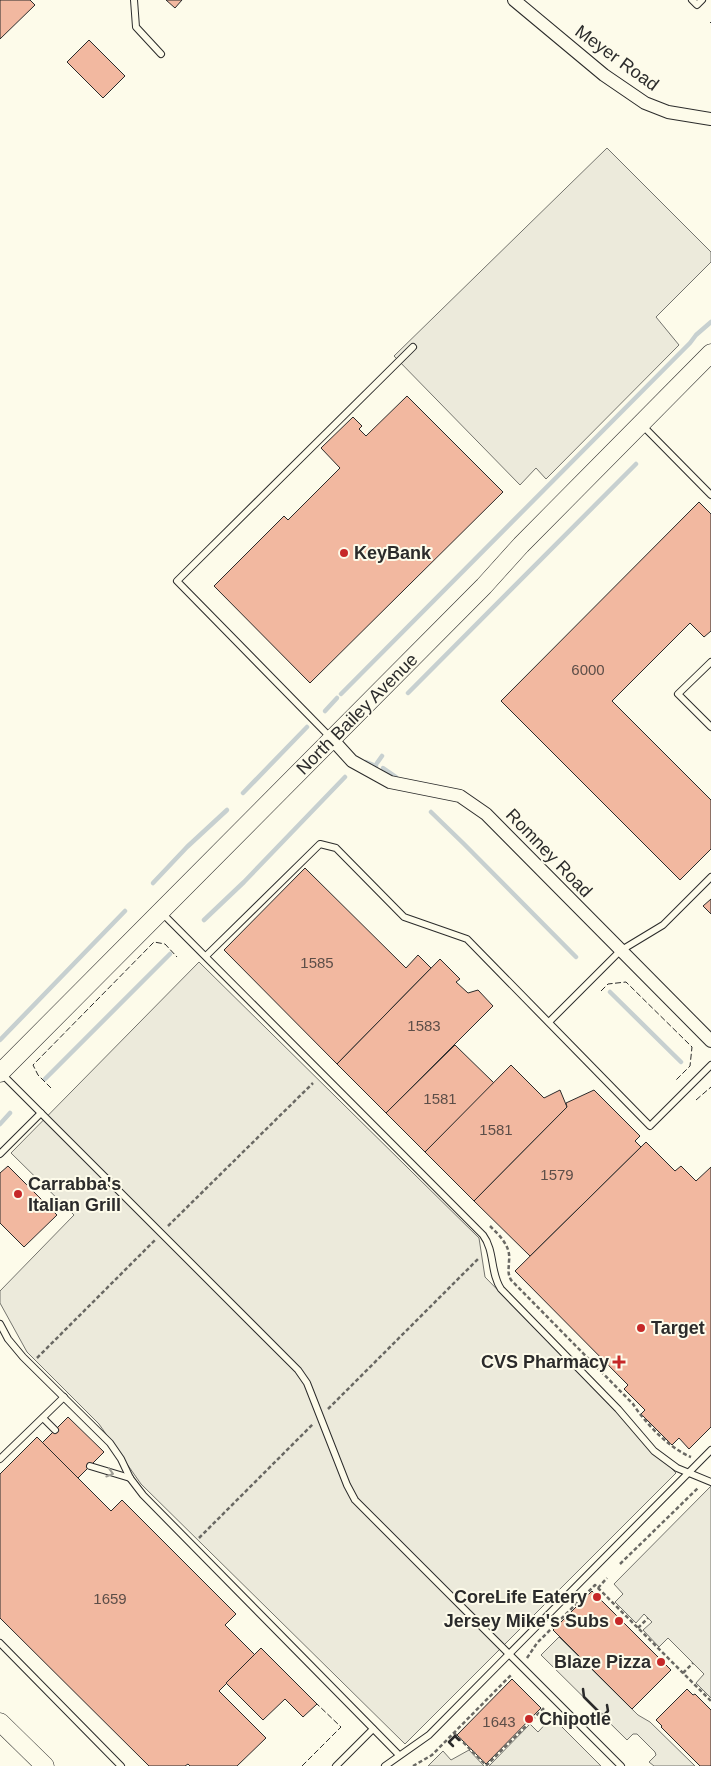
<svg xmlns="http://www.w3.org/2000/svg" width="711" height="1766" font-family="Helvetica,sans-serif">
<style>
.parking{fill:#eceadb;stroke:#74746e}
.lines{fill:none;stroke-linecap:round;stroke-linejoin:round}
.stream{stroke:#c7d0d0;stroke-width:4.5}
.building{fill:#f2b8a0;stroke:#2b2b2b}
.lane-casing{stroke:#2b2b2b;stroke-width:8}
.street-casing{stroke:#2b2b2b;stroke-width:14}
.secondary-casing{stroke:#2b2b2b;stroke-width:19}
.path{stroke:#6a6964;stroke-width:2.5;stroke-dasharray:4 2.5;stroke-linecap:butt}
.lane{stroke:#fdfbea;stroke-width:6}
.street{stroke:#fdfbea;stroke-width:12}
.secondary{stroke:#fdfbea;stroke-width:18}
.fence{stroke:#2b2b2b;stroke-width:1;stroke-dasharray:6 2.5;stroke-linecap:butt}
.wall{stroke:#2b2b2b;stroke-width:2.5}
.oneway{stroke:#9e9d94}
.poi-dot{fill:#c62828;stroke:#fdfbea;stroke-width:2}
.labels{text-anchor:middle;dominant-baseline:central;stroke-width:4;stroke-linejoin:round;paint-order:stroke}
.number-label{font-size:15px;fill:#5d4e48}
.street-label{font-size:18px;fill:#2b2b2b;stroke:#fdfbea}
.poi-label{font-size:18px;font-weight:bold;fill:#2b2b2b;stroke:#fdfbea;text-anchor:start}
</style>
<rect width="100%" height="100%" fill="#fdfbea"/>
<g class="parking">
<path d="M607,148l104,104v10l-55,55 23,28 -133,134 -10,-11 -16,17 -126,-129z"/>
<path d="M199,962l280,276 6,39 191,196 -271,271 -264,-260 -42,-60 -72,-72 -27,-49v-12l74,-76 -63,-62z"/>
<path d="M711,1486v212l-15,-15 8,-9 -36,-36 -9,9 -16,-17 9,-8 -8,-8 -8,9 -21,-21 8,-8 -9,-10z"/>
<path d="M559,1637l79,78 12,7 45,44h-41l-5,-4 7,-7 -1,-3 -18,-18h-4l-6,6 -86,-85z"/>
<path d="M552,1717l49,49h-112l41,-42 8,8z"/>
<path d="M469,1750l15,16h-56l15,-15 8,9z"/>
</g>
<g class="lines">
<g class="stream">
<path d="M408,693l228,-229"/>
<path d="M341,694l349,-351 6,-8 15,-13"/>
<path d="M325,711l12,-13"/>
<path d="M366,762l10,4"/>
<path d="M377,763l5,-7"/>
<path d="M383,768l13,9"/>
<path d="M243,793l64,-66"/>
<path d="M431,812l33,32 112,113"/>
<path d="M153,883l34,-36 40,-37"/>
<path d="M204,920l40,-38 101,-105"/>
<path d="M610,992l71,70"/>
<path d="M0,1040l125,-129"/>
<path d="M45,1079l125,-125"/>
<path d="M0,1124l10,-11"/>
</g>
</g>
<g class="building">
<path d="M0,0h30l5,5 -35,34z"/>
<path d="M166,0h16l-7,8z"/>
<path d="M89,40l36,36 -22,22 -36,-36z"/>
<path d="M407,396l96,96 -193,191 -96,-97 70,-70 4,4 52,-52 -19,-20 32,-31 9,9 -3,3 7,7z"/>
<path d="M699,502l12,12v117l-7,6 -14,-14 -78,78 99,99v49l-31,31 -179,-179z"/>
<path d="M305,868l101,100 12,-13 13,13 -94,96 -113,-114z"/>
<path d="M711,899v15l-8,-8z"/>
<path d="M440,959l20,20 -4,3 12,11 10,-3 15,16 -107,107 -49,-49z"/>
<path d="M455,1045l39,38 -69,69 -39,-39z"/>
<path d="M511,1065l33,33 16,-8 7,17 -93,94 -49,-49z"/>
<path d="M594,1090l46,46 -5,5 6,6 -111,109 -56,-55 93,-94 -1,-4z"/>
<path d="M646,1142l29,29 6,-5 15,15 15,-14v260l-22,22 -10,-11 -7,7 -31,-31 4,-4 -21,-21 4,-4 -113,-114z"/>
<path d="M8,1166l49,49 -33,32 -24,-24v-50z"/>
<path d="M68,1417l36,35 -26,26 -36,-35z"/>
<path d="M37,1437l74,74 11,-11 114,114 -11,11 30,30 -36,36 47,47 -29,28h-47l-2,-2 -3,2h-36l-149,-148v-144z"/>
<path d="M592,1591l79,79 -39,39 -79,-79z"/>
<path d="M261,1648l56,56 -14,13 -18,-18 -22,21 -37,-37z"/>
<path d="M512,1679l29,29 -55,56 -29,-29z"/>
<path d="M687,1689l6,6 2,-1 16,16v56h-11l-39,-39 1,-1 -6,-6z"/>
</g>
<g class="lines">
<defs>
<g id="lane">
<path d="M134,0l2,27 25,27"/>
<path d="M692,0l5,5 5,-5"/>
<path d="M642,425l69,70"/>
<path d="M711,662l-33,32 33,33"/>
<path d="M331,738l-154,-157 236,-234"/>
<path d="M161,912l322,323c12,16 7,38 18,54l117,120 36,42 23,17 34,14"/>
<path d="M206,956l114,-112 16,4 68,69 63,22 183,187 61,-61"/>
<path d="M549,1022l71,-71 43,-26 48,-48"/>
<path d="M1,1073l297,297 9,13 40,102 8,15 266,266"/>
<path d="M0,1154l41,-41"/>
<path d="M0,1324l8,15 15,18 87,86 11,16 9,19 13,17 256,260"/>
<path d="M43,1418l12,12"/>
<path d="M0,1459l64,-62"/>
<path d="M90,1466l40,12"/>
<path d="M0,1643l121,123"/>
<path d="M336,1766l37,-37"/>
<path d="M385,1766l44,-31 282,-285"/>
</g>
<g id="street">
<path d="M514,0l90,75 41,28 23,9 43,7"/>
<path d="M332,739l20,22 38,21 70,14 26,18 225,227"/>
</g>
<g id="secondary">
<path d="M0,1073l484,-487 37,-41 190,-192"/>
<path d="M0,1722l45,44"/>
</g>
</defs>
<use href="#lane" class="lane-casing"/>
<use href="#street" class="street-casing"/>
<use href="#secondary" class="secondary-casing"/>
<g class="path">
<path d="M168,1226l145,-143"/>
<path d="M490,1226c10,10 21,20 19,35 0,8 -2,11 2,19l122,124c13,20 36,44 58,53"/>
<path d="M37,1358l118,-118"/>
<path d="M328,1409l151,-151"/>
<path d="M199,1538l114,-114"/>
<path d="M620,1564l79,-77"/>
<path d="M598,1588l9,-10"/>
<path d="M638,1628l10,-10"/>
<path d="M527,1658l10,-15 58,-58 116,116"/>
<path d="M683,1673l10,-10"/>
<path d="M454,1733l32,32"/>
<path d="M413,1766l19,-11 79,-80"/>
<path d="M486,1766l58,-58"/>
</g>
<use href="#lane" class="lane"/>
<use href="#street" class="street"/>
<use href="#secondary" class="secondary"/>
<g class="fence">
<path d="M710,23l1,-1"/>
<path d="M601,991l7,-7 18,-2 66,65 -2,19 -15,15"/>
<path d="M51,1088l-13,-13 -5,-10 121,-123 11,2 12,13"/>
<path d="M696,1100l15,-13"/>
<path d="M302,1766l39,-39 -24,-23"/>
</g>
<g class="wall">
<path d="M583,1689l1,8 19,19 5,-5 -1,-6"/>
<path d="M453,1746l-4,-4 6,-6 4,4"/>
</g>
</g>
<defs><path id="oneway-chevron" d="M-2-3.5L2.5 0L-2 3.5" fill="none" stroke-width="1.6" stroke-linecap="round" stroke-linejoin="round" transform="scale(1.25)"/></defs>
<use class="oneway" href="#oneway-chevron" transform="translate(110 1473) rotate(17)"/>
<g class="poi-dot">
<circle cx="344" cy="553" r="5"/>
<circle cx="18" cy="1194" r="5"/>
<circle cx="641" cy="1328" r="5"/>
<path d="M616.5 1354.5h5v5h5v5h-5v5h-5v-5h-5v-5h5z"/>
<circle cx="597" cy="1597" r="5"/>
<circle cx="619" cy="1621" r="5"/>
<circle cx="661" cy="1662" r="5"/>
<circle cx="529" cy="1719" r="5"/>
</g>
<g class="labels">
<g class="number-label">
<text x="588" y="669">6000</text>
<text x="317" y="962">1585</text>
<text x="424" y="1025">1583</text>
<text x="440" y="1098">1581</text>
<text x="496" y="1129">1581</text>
<text x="557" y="1174">1579</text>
<text x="110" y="1598">1659</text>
<text x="499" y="1721">1643</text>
</g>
<g class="street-label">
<text transform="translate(617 58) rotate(36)">Meyer Road</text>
<text transform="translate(357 714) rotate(-45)">North Bailey Avenue</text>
<text transform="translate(549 853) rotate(46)">Romney Road</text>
</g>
<g class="poi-label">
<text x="354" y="553">KeyBank</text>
<text x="28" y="1184">Carrabba's<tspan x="28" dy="21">Italian Grill</tspan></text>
<text x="651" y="1328">Target</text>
<text x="609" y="1362" text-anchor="end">CVS Pharmacy</text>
<text x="587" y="1597" text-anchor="end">CoreLife Eatery</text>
<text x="609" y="1621" text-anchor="end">Jersey Mike's Subs</text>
<text x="651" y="1662" text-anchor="end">Blaze Pizza</text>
<text x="539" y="1719">Chipotle</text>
</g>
</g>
</svg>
